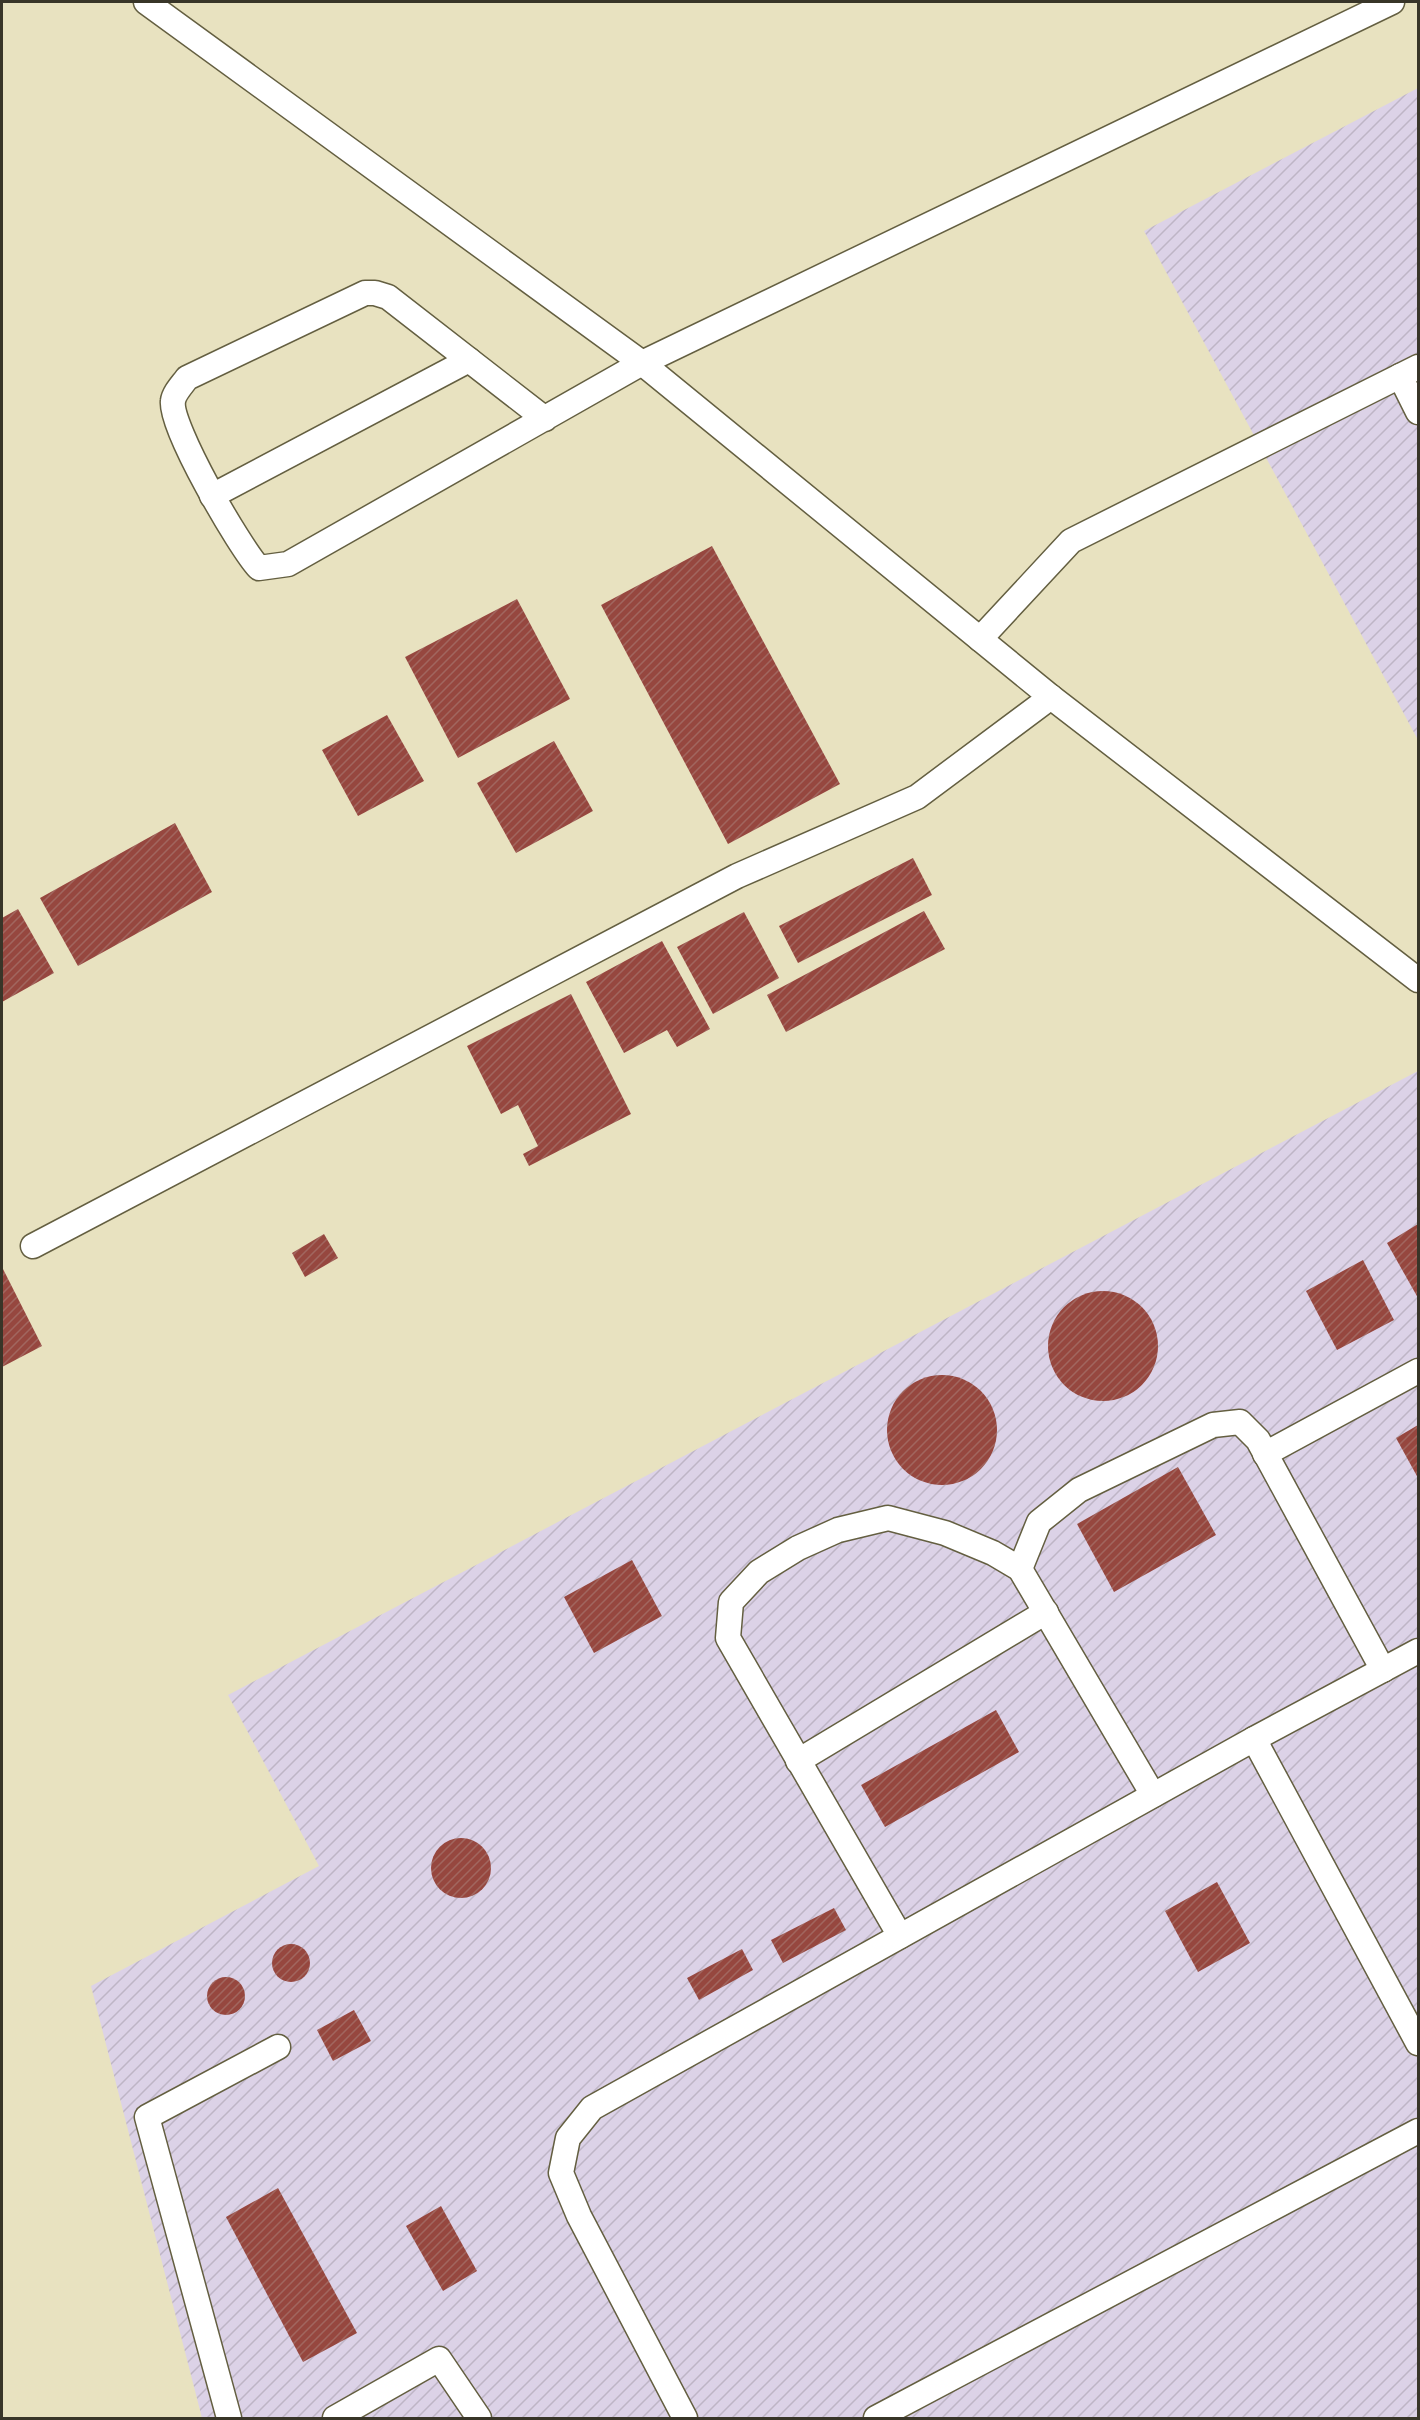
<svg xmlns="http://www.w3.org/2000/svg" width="1420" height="2420" font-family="Spectral,serif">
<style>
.industrial{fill:url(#industrial-furrows)}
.building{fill:url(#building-hatch)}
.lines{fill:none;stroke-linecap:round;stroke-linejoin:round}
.service-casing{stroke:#645f41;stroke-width:27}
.service{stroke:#fff;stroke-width:24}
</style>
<defs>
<pattern id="industrial-furrows" width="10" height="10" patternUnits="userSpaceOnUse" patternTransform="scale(1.5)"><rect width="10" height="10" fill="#dcd2e7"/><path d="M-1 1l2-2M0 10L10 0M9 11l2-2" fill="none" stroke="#beb5c6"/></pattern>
<pattern id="building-hatch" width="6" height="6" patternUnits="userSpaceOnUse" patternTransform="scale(1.5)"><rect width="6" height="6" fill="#96473f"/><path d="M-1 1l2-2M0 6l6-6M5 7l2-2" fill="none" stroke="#a1665f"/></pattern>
</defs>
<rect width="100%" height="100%" fill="#e8e2c0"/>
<g class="industrial">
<path d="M1418,88v652l-274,-509z"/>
<path d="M1418,1071v1347h-1216l-111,-432 228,-120 -91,-171z"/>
</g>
<g class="building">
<path d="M712,546l128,238 -112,60 -127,-239z"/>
<path d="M517,599l53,100 -112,59 -53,-101z"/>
<path d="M387,715l37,66 -66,35 -36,-66z"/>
<path d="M554,741l39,70 -77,42 -39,-70z"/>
<path d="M175,823l37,69 -134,74 -38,-68z"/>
<path d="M913,858l19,37 -134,68 -19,-37z"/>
<path d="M18,909l36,64 -52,29v-84z"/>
<path d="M924,911l21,38 -159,83 -19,-37z"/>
<path d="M744,912l35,66 -66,36 -36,-67z"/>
<path d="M662,941l48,88 -33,18 -10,-17 -43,23 -38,-71z"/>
<path d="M571,994l60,120 -102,52 -6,-12 15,-8 -20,-41 -17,9 -34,-68z"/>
<path d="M1418,1224v74l-31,-55z"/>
<path d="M324,1234l14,24 -33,19 -13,-24z"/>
<path d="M1363,1260l31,60 -57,30 -31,-59z"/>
<path d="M2,1267l40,79 -40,21z"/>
<circle cx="1103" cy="1346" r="55"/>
<circle cx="942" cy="1430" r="55"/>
<path d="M1418,1425v53l-22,-40z"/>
<path d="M1178,1467l38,68 -102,57 -37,-68z"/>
<path d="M632,1560l30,56 -68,37 -30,-56z"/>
<path d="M996,1710l23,42 -134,75 -24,-42z"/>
<circle cx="461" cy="1868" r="30"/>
<path d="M1217,1882l33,61 -52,29 -33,-61z"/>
<path d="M834,1908l12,22 -63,33 -12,-23z"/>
<circle cx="291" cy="1963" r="19"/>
<path d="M742,1949l11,21 -54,30 -12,-22z"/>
<circle cx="226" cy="1996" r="19"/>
<path d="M354,2010l17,31 -38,20 -16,-31z"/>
<path d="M278,2188l79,145 -54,29 -77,-145z"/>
<path d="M441,2206l36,65 -34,20 -37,-65z"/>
</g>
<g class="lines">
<defs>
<g id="service">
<path d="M146,2l496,361 409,334 367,283"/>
<path d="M1400,376l18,36"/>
<path d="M545,419l-157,-122 -13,-4h-10l-178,85c-5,7 -13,15 -14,23 -4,25 67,147 86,167l29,-4 354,-201 750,-361"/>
<path d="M212,496l257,-136"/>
<path d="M980,639l91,-98 347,-174"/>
<path d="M33,1246l704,-370 180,-79 134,-100"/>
<path d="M1265,1454l153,-83"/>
<path d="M1020,1569l19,-47 40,-32 134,-65 27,-3 18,18 125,230"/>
<path d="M1418,1651l-164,88 164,304"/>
<path d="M798,1761l248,-149"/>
<path d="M900,1936l-172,-298 3,-36 28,-30 39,-24 40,-18 50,-12 57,15 48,20 27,16 133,226"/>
<path d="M229,2418l-82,-301 131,-70"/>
<path d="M335,2418l104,-59 40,59"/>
<path d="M685,2418l-106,-202 -18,-43 7,-35 24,-30 662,-369"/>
<path d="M876,2418l542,-287"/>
</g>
</defs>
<use href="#service" class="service-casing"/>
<use href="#service" class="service"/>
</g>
<rect width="1420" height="2420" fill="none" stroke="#383528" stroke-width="6"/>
</svg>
